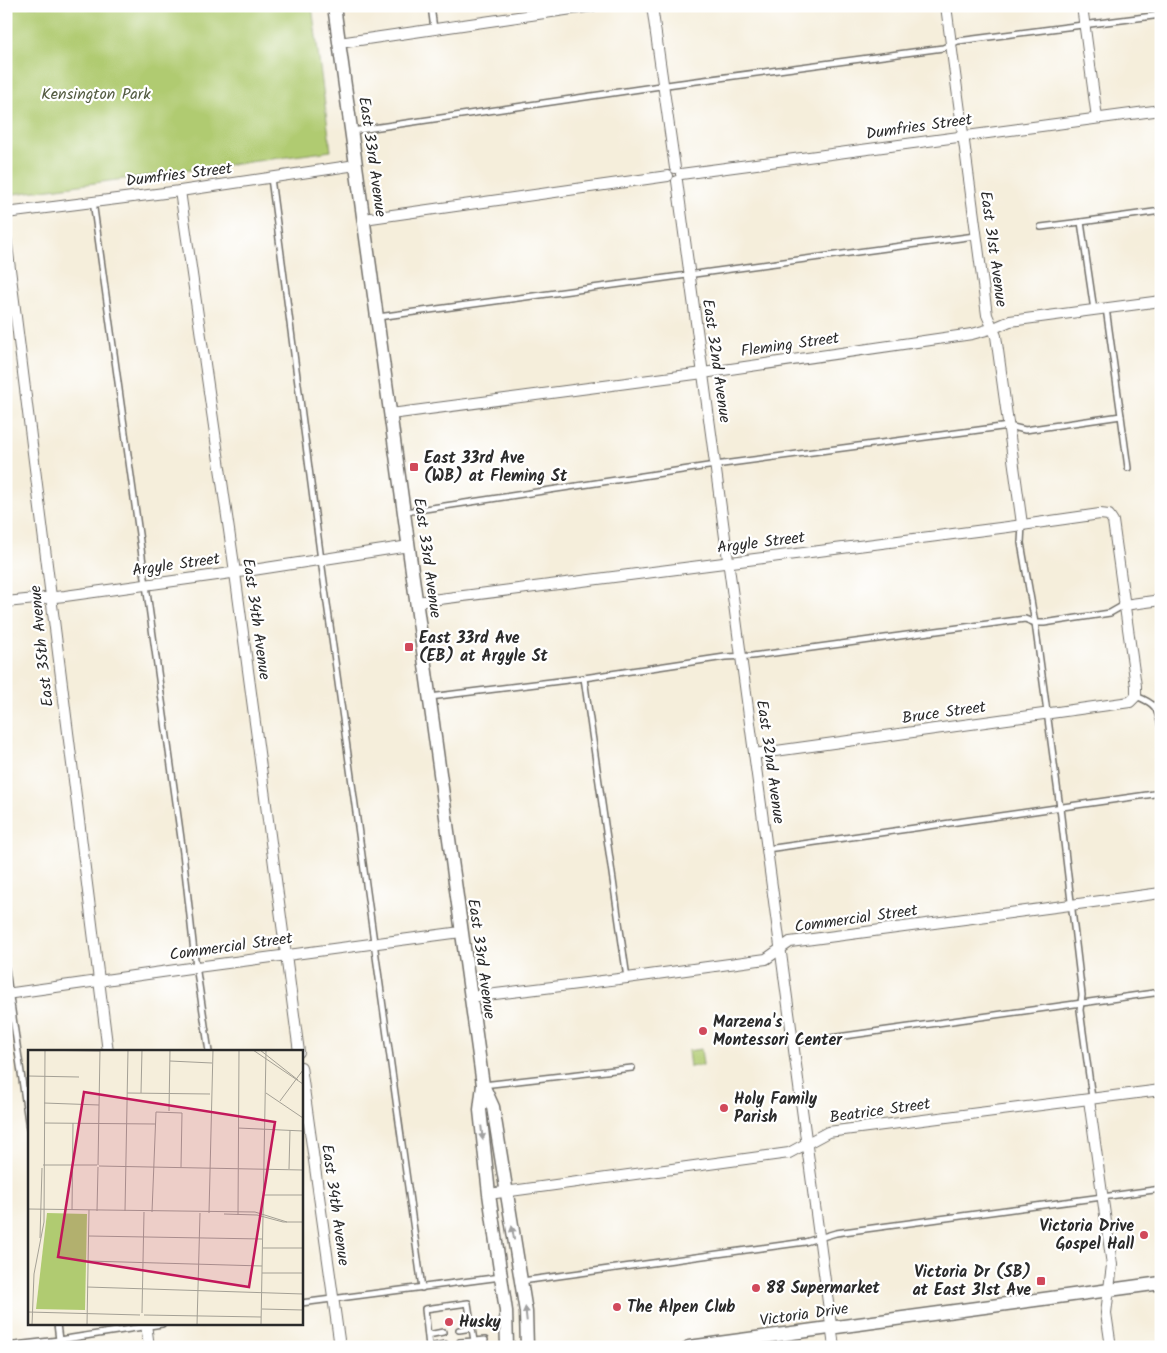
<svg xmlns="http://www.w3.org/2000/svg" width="1167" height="1353" font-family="Kalam,sans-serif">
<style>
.green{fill:#b0cb71;stroke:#6e7b4e}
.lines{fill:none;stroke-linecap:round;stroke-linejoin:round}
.service-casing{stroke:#726f69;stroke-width:8}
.minor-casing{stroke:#726f69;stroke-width:12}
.tertiary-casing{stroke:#726f69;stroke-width:15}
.service{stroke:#fff;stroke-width:5}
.minor{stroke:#fff;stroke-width:10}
.tertiary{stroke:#fff;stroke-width:12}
.oneway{fill:#a0a0a0}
.poi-dot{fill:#d1495b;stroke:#fff;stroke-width:2}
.labels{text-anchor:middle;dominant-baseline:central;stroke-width:4.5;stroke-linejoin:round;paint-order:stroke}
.park-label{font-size:16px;fill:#535b40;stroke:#fff}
.street-label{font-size:16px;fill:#2b2b2b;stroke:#fff}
.poi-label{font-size:16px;font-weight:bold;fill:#2b2b2b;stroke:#fff;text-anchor:start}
.inset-road{fill:none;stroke:#a4a095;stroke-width:1}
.view{fill:#c2185b;fill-opacity:0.15;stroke:#c2185b;stroke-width:2.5}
.inset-edge{fill:none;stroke:#2b2b2b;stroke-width:2.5}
</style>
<rect width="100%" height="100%" fill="#fff"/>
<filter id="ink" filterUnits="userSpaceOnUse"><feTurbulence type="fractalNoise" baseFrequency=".02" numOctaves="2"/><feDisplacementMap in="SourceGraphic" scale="10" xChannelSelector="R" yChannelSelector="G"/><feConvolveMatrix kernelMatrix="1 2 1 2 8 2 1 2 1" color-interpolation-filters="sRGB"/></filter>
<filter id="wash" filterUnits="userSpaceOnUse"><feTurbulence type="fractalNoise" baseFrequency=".0096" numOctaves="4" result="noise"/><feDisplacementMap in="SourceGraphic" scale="20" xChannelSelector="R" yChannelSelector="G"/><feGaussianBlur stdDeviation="1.12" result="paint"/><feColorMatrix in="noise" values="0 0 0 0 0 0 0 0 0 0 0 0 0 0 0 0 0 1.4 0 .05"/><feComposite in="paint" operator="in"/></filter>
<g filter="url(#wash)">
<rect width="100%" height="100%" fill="#f5eedb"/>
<g class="green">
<path d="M6,6h306l19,145 -325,44z"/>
<path d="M701,1049l2,16 -13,2 -2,-16z"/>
</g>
</g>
<g filter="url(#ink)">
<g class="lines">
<defs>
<g id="service">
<path d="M431,6l3,23"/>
<path d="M352,131l322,-47 269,-36 15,-7 203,-26"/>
<path d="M271,178l50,382 101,728"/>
<path d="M93,201l90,652 11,99 15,100"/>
<path d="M1041,227l40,-5"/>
<path d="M1094,310l-13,-88 80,-11"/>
<path d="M378,317l597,-81"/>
<path d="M1121,416l7,52"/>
<path d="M405,512l310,-47 294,-39 16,4 96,-14 -15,-108"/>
<path d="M1022,525l-1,18 14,80 25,185 22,187 -2,15 12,88"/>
<path d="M584,678l43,300"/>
<path d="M1136,696c20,8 21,11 25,31"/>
<path d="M430,697l154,-19 141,-21 27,-1 273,-37 10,4h9l66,-10 14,-8"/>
<path d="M767,849l394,-56"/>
<path d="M6,969l23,159"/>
<path d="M794,1043l367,-51"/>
<path d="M483,1085l149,-17"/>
<path d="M522,1281l283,-39 31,-9 325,-44"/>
<path d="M301,1303l200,-26"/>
<path d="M57,1324l2,16"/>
<path d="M459,1330l13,-2"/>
<path d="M428,1335l15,-3"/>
<path d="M460,1342l14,-1v6"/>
<path d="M6,1346l53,-6 103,-16"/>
<path d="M429,1347l-4,-38 43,-6 6,38 11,-1"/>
<path d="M429,1347l16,-3"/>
</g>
<g id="minor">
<path d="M652,6l23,162"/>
<path d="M946,6l41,309 9,21 26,188"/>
<path d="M1082,6l15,112"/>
<path d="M339,43l254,-37"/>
<path d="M681,174l480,-64"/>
<path d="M677,181l157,1166"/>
<path d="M180,191l53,367 66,494"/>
<path d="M6,213l174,-22 176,-26"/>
<path d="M364,219l304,-43"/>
<path d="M6,237l102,815"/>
<path d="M391,414l312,-41 269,-39 22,-6 16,-7 151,-20"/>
<path d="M6,602l59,-6 188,-26 156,-24"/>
<path d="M416,602l592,-75 92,-13 9,1 4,6 23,165v10l-6,6 -376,52"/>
<path d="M1124,605l37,-5"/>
<path d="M6,994l191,-27 264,-35"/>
<path d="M470,997l157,-19 139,-19 24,-17 371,-49"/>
<path d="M301,1067l39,280"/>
<path d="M1089,1100l23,165 -6,48 5,34"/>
<path d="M489,1194l300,-41 39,-21 333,-42"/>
<path d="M146,1324l3,23"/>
</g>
<g id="tertiary">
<path d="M334,6l149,1079 -3,25 9,84 17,117 1,36"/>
<path d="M483,1085l10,22 33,205 1,35"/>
<path d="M689,1347l472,-64"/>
</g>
</defs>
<use href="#service" class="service-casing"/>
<use href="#minor" class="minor-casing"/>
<use href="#tertiary" class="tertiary-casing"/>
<use href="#service" class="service"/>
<use href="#minor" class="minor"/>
<use href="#tertiary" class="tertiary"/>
</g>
<defs><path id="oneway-solid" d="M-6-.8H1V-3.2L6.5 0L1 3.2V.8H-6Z" transform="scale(1.25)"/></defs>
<g class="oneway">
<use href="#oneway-solid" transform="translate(482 1133) rotate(84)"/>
<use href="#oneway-solid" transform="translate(513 1233) rotate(-99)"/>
<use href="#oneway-solid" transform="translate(526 1314) rotate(-96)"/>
</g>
</g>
<g class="poi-dot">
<rect x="409" y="462" width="10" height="10" rx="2.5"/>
<rect x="404" y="642" width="10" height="10" rx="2.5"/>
<circle cx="703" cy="1031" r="5"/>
<circle cx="724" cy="1108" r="5"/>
<circle cx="1144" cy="1235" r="5"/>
<rect x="1036" y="1276" width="10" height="10" rx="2.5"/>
<circle cx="756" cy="1288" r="5"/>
<circle cx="617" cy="1307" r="5"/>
<circle cx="449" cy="1322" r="5"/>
</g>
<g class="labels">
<g class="park-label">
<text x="96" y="94">Kensington Park</text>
</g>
<g class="street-label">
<text transform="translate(919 127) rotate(-8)">Dumfries Street</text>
<text transform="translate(372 157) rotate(82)">East 33rd Avenue</text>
<text transform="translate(179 175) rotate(-7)">Dumfries Street</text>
<text transform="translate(993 249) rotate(82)">East 31st Avenue</text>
<text transform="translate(790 345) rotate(-8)">Fleming Street</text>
<text transform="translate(716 361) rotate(82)">East 32nd Avenue</text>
<text transform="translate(761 543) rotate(-7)">Argyle Street</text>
<text transform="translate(427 558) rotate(82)">East 33rd Avenue</text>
<text transform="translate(176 565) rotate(-8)">Argyle Street</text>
<text transform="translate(256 619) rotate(82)">East 34th Avenue</text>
<text transform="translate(42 646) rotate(-96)">East 35th Avenue</text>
<text transform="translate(944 713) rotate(-8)">Bruce Street</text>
<text transform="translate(770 762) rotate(82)">East 32nd Avenue</text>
<text transform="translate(856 919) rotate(-8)">Commercial Street</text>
<text transform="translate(231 947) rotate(-8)">Commercial Street</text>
<text transform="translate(481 959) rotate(82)">East 33rd Avenue</text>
<text transform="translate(880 1111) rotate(-8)">Beatrice Street</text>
<text transform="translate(335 1205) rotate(82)">East 34th Avenue</text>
<text transform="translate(804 1315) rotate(-8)">Victoria Drive</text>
</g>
<g class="poi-label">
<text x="424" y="458">East 33rd Ave<tspan x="424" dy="18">(WB) at Fleming St</tspan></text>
<text x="419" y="638">East 33rd Ave<tspan x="419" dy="18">(EB) at Argyle St</tspan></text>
<text x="713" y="1022">Marzena's<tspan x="713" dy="18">Montessori Center</tspan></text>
<text x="734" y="1099">Holy Family<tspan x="734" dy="18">Parish</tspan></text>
<text x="1134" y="1226" text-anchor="end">Victoria Drive<tspan x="1134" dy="18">Gospel Hall</tspan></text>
<text x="1031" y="1272" text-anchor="end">Victoria Dr (SB)<tspan x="1031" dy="18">at East 31st Ave</tspan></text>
<text x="766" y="1288">88 Supermarket</text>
<text x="627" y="1307">The Alpen Club</text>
<text x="459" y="1322">Husky</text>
</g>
</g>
<g transform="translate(28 1050)">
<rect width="275" height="275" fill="#f5eedb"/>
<path d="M19,163l40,1 -2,96 -49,-1z" fill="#b0cb71"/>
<path class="inset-road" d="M0,0l72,1M225,0l50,34M232,0l38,30M142,11l42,2M0,26l51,1M99,43l83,1M113,43l1,-43M238,43l37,25M252,51l23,-31M16,53l55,2M141,61l1,-61M16,73l111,1M210,78l65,3M15,115h54M70,115l2,-115M71,116l204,4M261,119l1,-39M236,145h39M0,159l227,3 32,10M44,160l1,-87M69,161l1,-44M97,161l3,-161M124,162l4,-100 26,1 -1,54M181,163l4,-163M196,164l33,1 26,7h20M210,165l1,-165M61,186l173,3M12,188l2,-70M235,198h40M60,211l174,5M234,223h41M59,237l216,7M234,259l41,1M0,262l112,3M114,263l2,-101M116,265l117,2M4,275l2,-51 10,-52 1,-172M59,275l2,-115M169,275l3,-112M233,275l5,-275"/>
<path class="view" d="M56,42l191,30 -26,165 -191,-30z"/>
<rect width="275" height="275" class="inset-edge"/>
</g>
<rect width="1167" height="1353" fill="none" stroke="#fff" stroke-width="25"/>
</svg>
